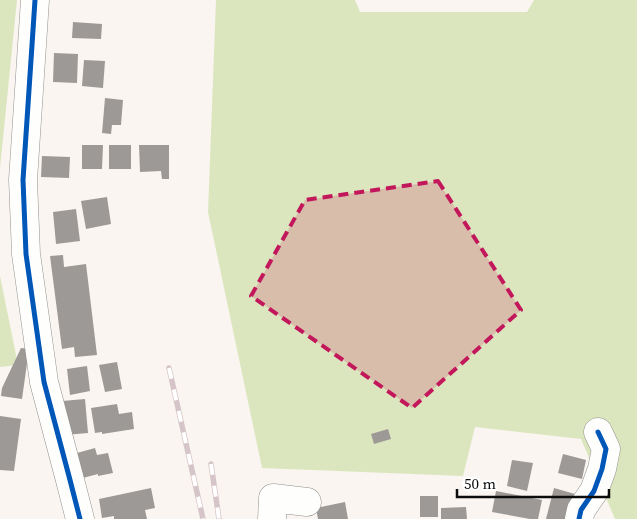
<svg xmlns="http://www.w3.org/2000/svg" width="637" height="519" font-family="'Source Serif 4',serif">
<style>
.forest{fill:#dce6be}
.building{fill:#9d9996}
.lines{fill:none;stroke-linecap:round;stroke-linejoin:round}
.minor-casing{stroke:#93918f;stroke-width:29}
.minor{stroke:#fefefd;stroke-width:28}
.rail-casing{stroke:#d6c5c8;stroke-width:5.5}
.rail{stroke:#fff;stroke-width:4;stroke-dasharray:11;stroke-linecap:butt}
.cycleway-casing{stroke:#fff;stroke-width:8}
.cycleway{stroke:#0057b8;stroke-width:5}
.marked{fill:#c2185b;fill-opacity:0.2;stroke:#c2185b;stroke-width:4;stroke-dasharray:10 6;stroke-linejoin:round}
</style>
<rect width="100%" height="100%" fill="#faf5f0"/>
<g class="forest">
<path d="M0,0h17l-17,168z"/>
<path d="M216,0h139l5,12h167l7,-12h103v519h-22l-34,-80 -106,-12 -12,49 -201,-8 -54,-256z"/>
<path d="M0,276l18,89 -18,2z"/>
</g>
<g class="building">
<path d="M73,22l29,2 -1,15 -29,-1z"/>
<path d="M54,53l24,1 -1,29 -24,-1z"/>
<path d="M84,60l21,1 -2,27 -21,-2z"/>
<path d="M105,98l18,2 -2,25h-9l-1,9 -9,-1z"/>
<path d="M82,145h21l-1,24h-20z"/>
<rect x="109" y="145" width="22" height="24"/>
<path d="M139,145h30v34h-7l-1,-8 -21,1z"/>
<path d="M42,156l28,1 -1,21 -28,-1z"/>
<path d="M107,197l4,27 -25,5 -5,-28z"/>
<path d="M76,209l4,32 -24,3 -3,-32z"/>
<path d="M63,255l1,12 22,-3 11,91 -22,2 -1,-10 -12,2 -12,-93z"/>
<path d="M21,348l8,1 -7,50 -21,-3 1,-8z"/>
<path d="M117,362l5,27 -17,3 -6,-27z"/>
<path d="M87,366l3,25 -20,4 -3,-26z"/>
<path d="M85,399l3,34 -23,2 -3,-34z"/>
<path d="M117,404l2,10 13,-2 2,17 -32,5v-2l-7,1 -4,-25z"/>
<path d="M0,416l21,3 -7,52 -14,-1z"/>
<path d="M388,429l3,10 -17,5 -3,-10z"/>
<path d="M95,448l2,7 11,-2 5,20 -15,3v-2l-19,5 -2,-26z"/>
<path d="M563,454l23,6 -4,19 -24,-6z"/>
<path d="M512,460l21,3 -6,28 -20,-5z"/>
<path d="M151,488l4,20 -10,2 2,9h-33v-3l-12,2 -3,-19z"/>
<path d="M554,488l21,6 -7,25h-22z"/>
<path d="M496,491l46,9 -4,19h-8l-38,-7z"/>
<rect x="420" y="496" width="18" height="21"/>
<path d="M345,502l3,17h-30l-2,-11z"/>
<path d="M466,507l1,12h-26v-11z"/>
</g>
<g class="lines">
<defs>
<g id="minor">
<path d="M35,0l-12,180 3,74 18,128 26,98 10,39"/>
<path d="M272,519l1,-21 34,4"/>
<path d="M579,519l2,-9 13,-19 8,-22 4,-20 -8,-17"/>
</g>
</defs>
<use href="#minor" class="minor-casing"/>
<use href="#minor" class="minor"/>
<defs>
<g id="rail">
<path d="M169,368l34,151"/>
<path d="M211,464l8,55"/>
</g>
</defs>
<use href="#rail" class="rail-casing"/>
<use href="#rail" class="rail"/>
<defs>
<g id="cycleway">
<path d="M35,0l-12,180 3,74 18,128 26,98 10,39"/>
<path d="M579,519l2,-9 13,-19 8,-22 4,-20 -8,-17"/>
</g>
</defs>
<use href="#cycleway" class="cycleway-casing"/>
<use href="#cycleway" class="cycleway"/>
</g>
<path class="marked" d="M438,181l83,129 -109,98 -161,-112 54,-96z"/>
<path d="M457 489v8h152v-8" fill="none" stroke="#0c0c0c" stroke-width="2.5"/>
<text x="464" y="489" font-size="15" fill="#0c0c0c" stroke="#ffffff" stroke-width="4" paint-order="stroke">50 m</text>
</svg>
